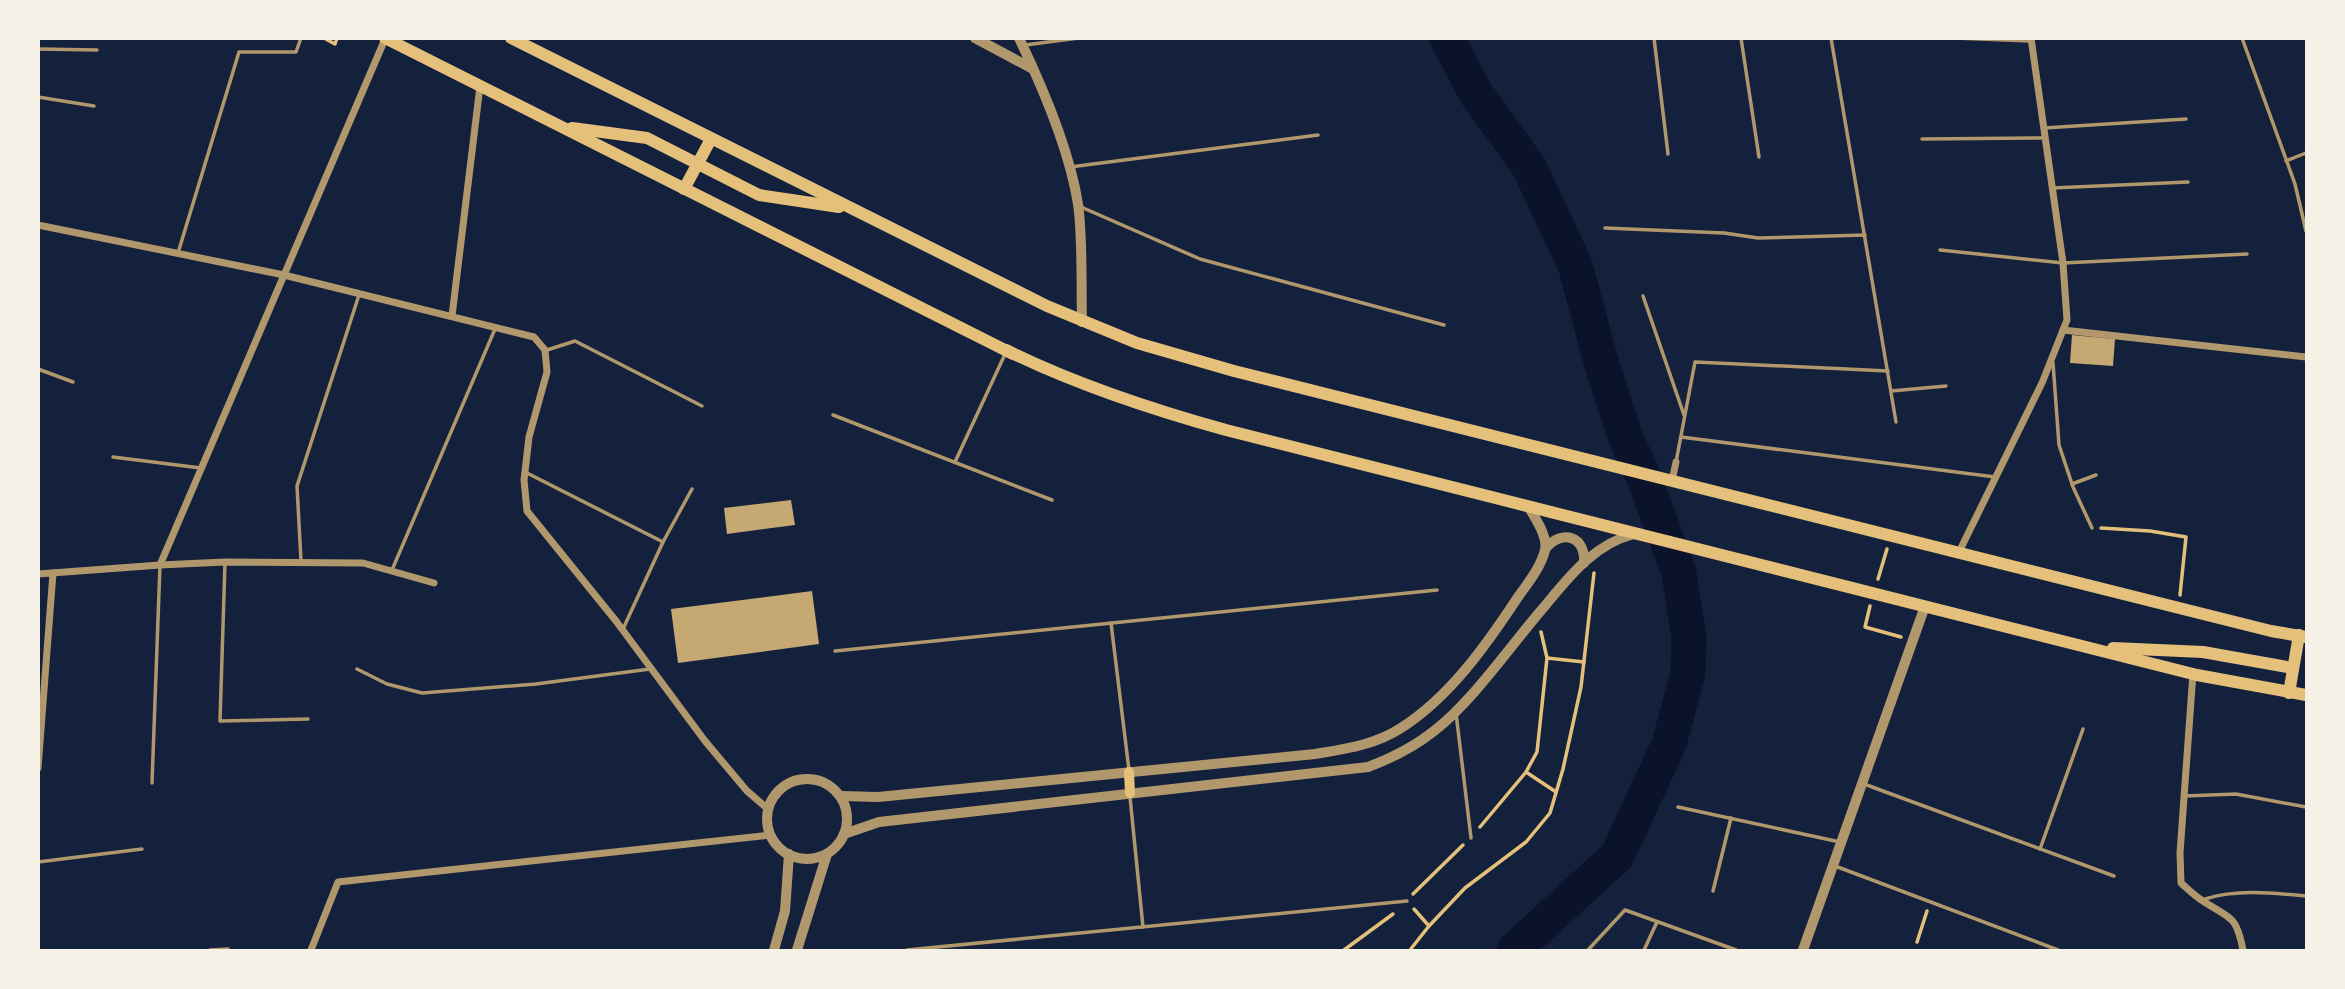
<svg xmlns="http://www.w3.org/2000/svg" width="2345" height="989" font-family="Commissioner,sans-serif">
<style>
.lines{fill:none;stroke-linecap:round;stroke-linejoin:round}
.river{stroke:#0b132b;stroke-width:35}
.building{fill:#c6a872}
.path{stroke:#e5c07b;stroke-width:3.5}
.service{stroke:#b1986c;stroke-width:3.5}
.minor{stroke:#b1986c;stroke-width:7}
.tertiary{stroke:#b1986c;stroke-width:10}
.secondary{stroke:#e5c07b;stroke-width:10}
.trunk{stroke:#e5c07b;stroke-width:12}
</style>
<rect width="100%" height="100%" fill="#14213d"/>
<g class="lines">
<path class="river" d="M1447,38l28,54 54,75 46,98 27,100 23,71 19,42 35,95 10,65 -1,35 -19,71 -52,112 -103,94"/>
</g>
<g class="building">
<path d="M2072,335l43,4 -2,27 -43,-3z"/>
<path d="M791,500l4,25 -68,9 -3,-26z"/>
<path d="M812,591l7,53 -141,19 -7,-54z"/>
</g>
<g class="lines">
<g class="path">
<path d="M324,38l11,6 2,-6"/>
<path d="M2101,528l49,3 36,6 -6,58"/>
<path d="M1878,579l9,-30"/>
<path d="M1870,606l-5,21 36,10"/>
<path d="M1547,658l37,4"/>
<path d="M1526,772l30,20"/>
<path d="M1480,827l46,-55 11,-20 10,-94 -6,-26"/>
<path d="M1413,894l50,-49"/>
<path d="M1414,909l15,17"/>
<path d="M1917,942l10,-31"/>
<path d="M1344,950l49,-36"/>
<path d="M1410,950l19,-24 36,-38 61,-46 24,-29 13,-44 18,-82 13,-114"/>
</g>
<g class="service">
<path d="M1654,38l14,116"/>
<path d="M1741,38l18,119"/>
<path d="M1831,38l65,384"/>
<path d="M1954,38l76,3"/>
<path d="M2242,38l53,146 11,47"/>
<path d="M1025,45l54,-7"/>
<path d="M38,49l59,1"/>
<path d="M38,97l56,9"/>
<path d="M2044,128l142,-9"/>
<path d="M1922,139l123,-1"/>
<path d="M2286,161l20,-8"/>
<path d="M1070,167l248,-32"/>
<path d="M2052,188l136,-6"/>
<path d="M1081,207l119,52 244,66"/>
<path d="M1605,228l119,5 34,5 107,-3"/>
<path d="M1940,250l123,13 184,-9"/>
<path d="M178,253l61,-201h57l5,-14"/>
<path d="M1643,296l41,119"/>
<path d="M547,350l28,-9 127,65"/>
<path d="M2053,363l6,82 14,42 19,41"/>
<path d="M38,369l35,13"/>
<path d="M1891,391l55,-5"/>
<path d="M833,415l219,85"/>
<path d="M1681,437l314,40"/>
<path d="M113,457l88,11"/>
<path d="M955,462l51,-110"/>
<path d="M1676,462l19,-100 193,9"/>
<path d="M527,473l136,69"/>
<path d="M2072,484l24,-9"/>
<path d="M301,561l-4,-75 62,-191"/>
<path d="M225,562l-5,159 88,-2"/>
<path d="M392,570l103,-241"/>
<path d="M1111,623l18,147"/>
<path d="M623,629l40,-87 29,-53"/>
<path d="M835,651l602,-61"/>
<path d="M357,669l30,15 35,9 114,-9 114,-15"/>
<path d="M1456,713l15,125"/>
<path d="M152,783l8,-218"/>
<path d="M1864,784l250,92"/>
<path d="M2184,796l52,-2 70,13"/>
<path d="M1130,797l13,130"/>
<path d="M1678,807l162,35"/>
<path d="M2040,849l43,-120"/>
<path d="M38,862l104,-13"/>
<path d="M1835,866l223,84"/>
<path d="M1713,891l18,-73"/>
<path d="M2205,899c32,-10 68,-6 101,-3"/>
<path d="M210,950l18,-1"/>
<path d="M907,950l500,-49"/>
<path d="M1588,950l37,-40 111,40"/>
<path d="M1644,950l13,-28"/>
</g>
<g class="minor">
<path d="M38,225l246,50 250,62 11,13 2,22 -18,65 -5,43 3,31 89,110 89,120 42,50 21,18"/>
<path d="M452,316l28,-230"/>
<path d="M2063,330l243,27"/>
<path d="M1672,481l4,-19"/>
<path d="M1959,552l83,-169 25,-63 -4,-57 -32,-225"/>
<path d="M160,565l225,-526"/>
<path d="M38,574l122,-9 65,-3 138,1 71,20"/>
<path d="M2193,673l-13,180 1,30c7,6 14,13 22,18 27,18 33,13 40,49"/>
<path d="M38,768l15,-195"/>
<path d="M311,950l27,-68 433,-47"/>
</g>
<g class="tertiary">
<path d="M975,38l58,31"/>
<path d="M1019,38c23,48 51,115 59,166 5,36 3,81 4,118"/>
<path d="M1546,548c16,-19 40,-12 38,15"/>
<circle cx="807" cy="819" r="40"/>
<path d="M841,796l37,1 437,-43c30,-5 60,-9 86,-26 49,-31 86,-84 117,-131 10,-14 23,-30 27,-47 3,-14 -10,-32 -17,-44"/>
<path d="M844,834l35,-12 489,-55c24,-9 46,-20 66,-36 39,-30 77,-86 110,-124 25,-30 50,-63 90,-73"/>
<path d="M774,950l11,-39 4,-57"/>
<path d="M797,950l30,-96"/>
<path d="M1803,950l122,-344"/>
</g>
<path class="secondary" d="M1129,772l1,21"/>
<g class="trunk">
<path d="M385,38l628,316"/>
<path d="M511,38l536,268 90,37 97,28 1037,260 35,6"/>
<path d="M572,128l75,10 112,57 80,12"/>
<path d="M684,189l27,-50"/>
<path d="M1006,350c71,35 144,59 220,80l971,245 109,20"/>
<path d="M2113,648l90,4 90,16"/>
<path d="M2289,693l10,-58"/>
</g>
</g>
<rect width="2345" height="989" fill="none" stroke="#f6f1e7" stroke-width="80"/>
</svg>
